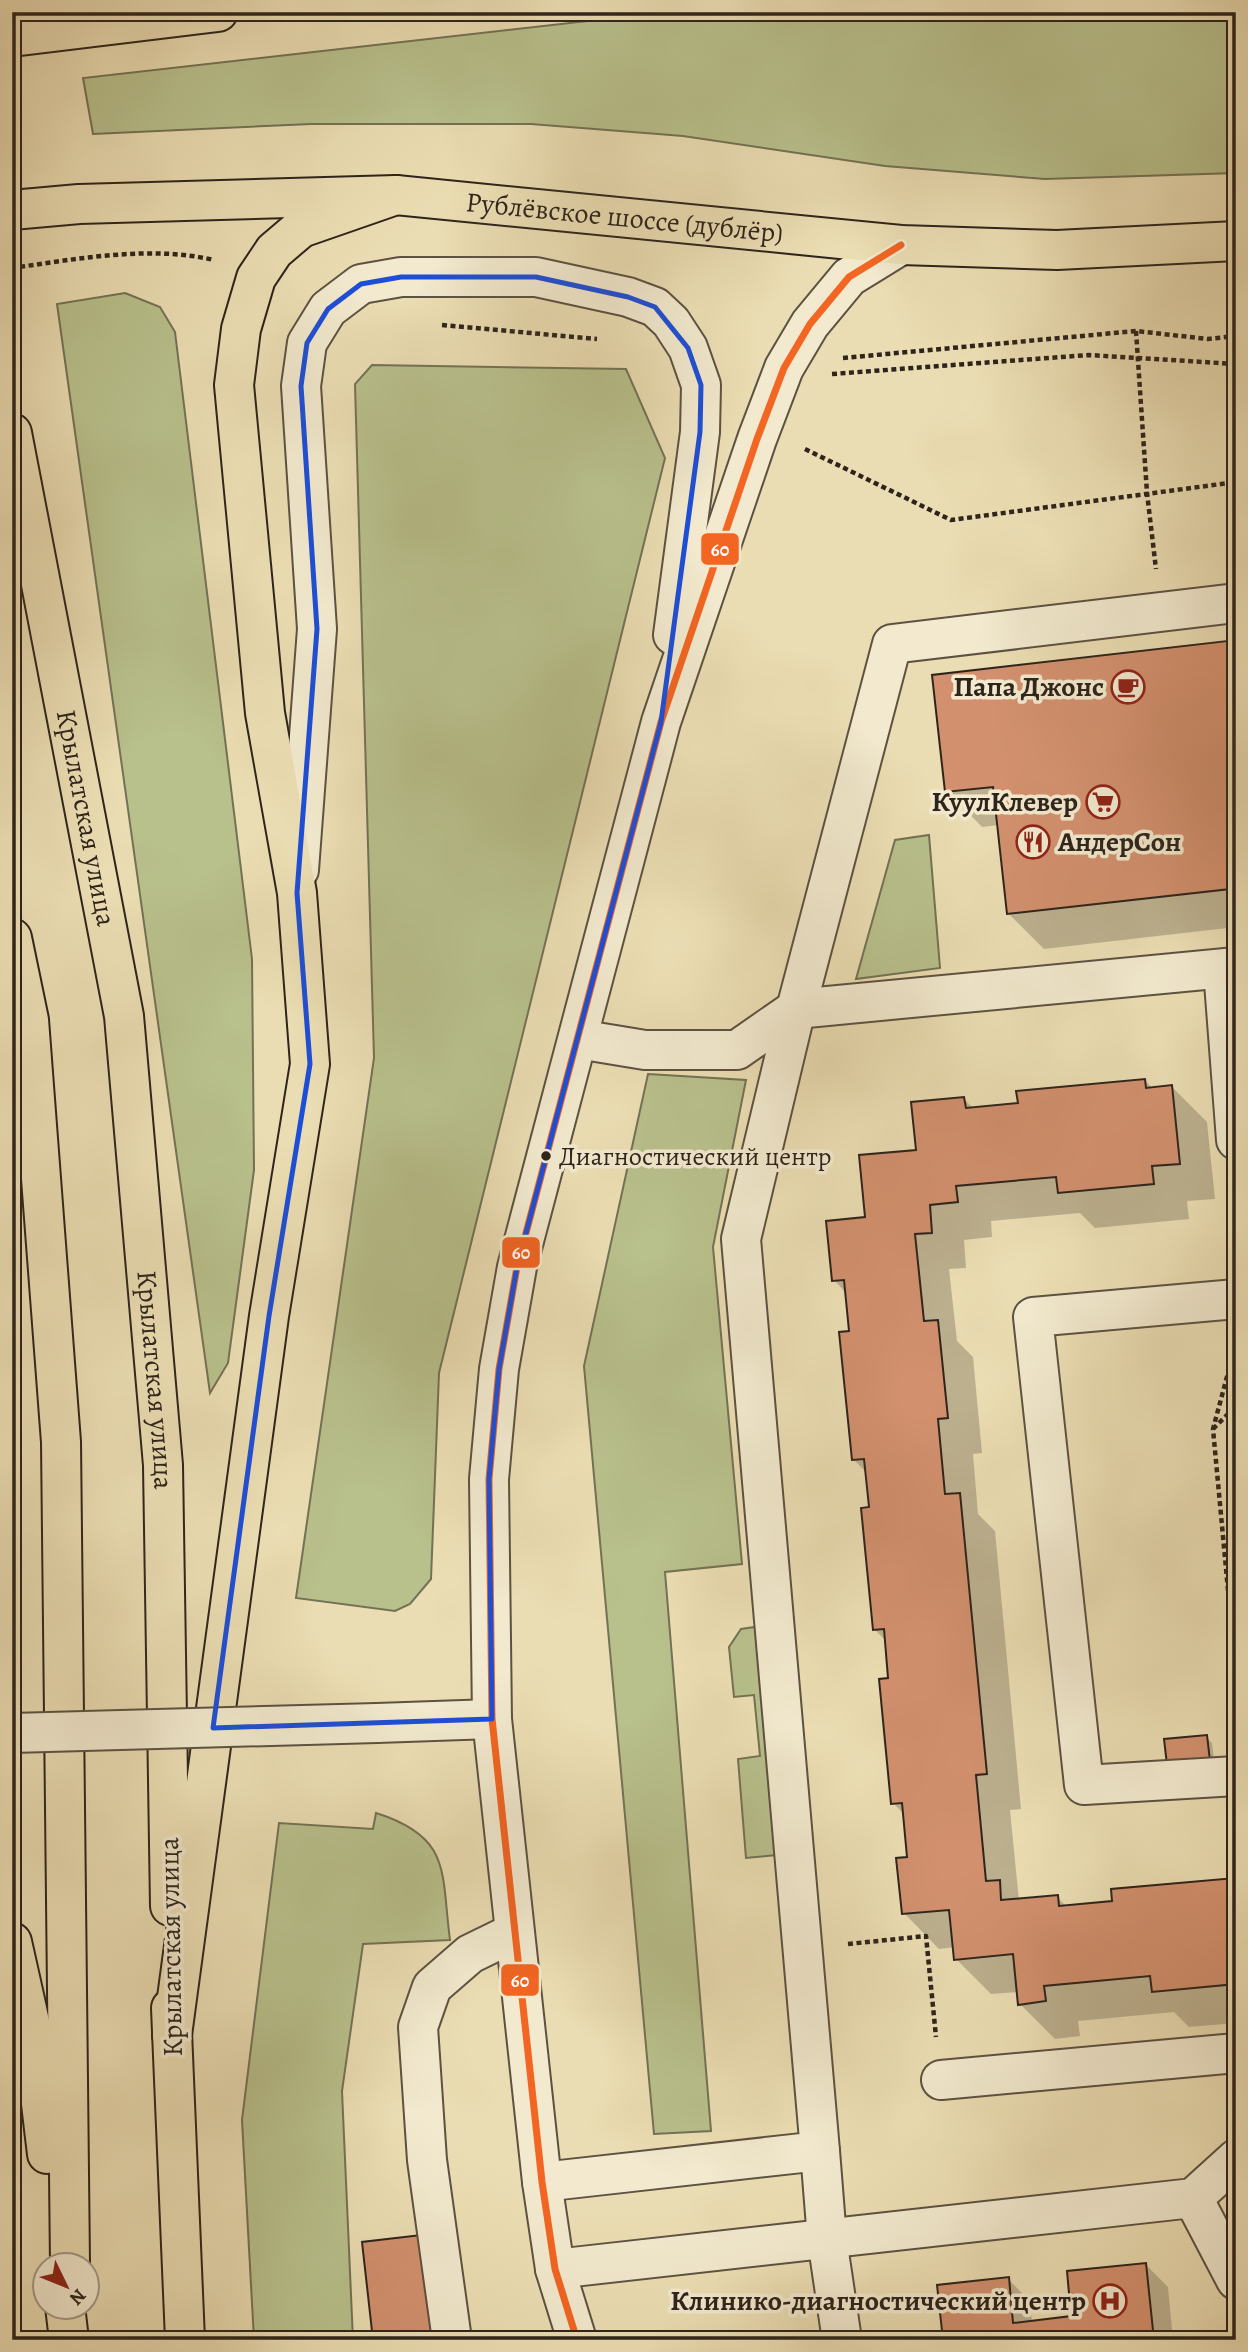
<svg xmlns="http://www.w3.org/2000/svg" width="1248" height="2352" font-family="Alegreya,serif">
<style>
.green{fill:#b8c08c;stroke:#737254;stroke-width:2}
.shadow{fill:#0003}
.building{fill:#d2906e;stroke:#2e241c;stroke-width:2}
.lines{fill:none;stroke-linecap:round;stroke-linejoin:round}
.minor-casing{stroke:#5d5242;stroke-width:42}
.major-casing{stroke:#2e241c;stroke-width:42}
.path{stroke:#2e241c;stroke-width:4.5;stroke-dasharray:5 3.5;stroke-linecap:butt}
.minor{stroke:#f2e9ce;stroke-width:38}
.major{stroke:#ebddb3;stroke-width:38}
.minor-bridge-casing{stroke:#5d5242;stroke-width:42;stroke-linecap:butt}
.minor-bridge{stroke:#f2e9ce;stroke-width:38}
.bus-1-casing{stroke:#f2e9ce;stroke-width:12}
.bus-1{stroke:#f26522;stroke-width:7}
.marked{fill:none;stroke:#1d4ed8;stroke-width:5;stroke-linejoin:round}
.bus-dot{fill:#2e241c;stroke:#f2e9ce;stroke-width:2.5}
.labels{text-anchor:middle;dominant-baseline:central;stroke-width:7;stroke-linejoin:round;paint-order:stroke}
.bus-label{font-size:26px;fill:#2e241c;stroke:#f2e9ce;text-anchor:start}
.street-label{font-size:28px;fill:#2e241c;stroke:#f2e9ce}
.poi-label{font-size:28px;font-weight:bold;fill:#2e241c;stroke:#f2e9ce;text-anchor:end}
.line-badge{stroke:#f2e9ce;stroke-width:2.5}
.badge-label{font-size:19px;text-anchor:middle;font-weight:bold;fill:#fff}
</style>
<rect width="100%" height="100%" fill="#ebddb3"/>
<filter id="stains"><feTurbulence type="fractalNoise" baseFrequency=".00286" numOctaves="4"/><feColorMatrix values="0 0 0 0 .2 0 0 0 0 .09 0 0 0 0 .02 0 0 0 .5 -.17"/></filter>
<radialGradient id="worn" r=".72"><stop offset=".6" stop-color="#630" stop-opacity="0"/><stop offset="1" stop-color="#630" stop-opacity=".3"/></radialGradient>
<g class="green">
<path d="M667,12h569v161l-191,6 -160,-13 -202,-30 -152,-12h-220l-218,10 -10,-56z"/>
<path d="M125,293l35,14 15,25 77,627 2,211 -26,193 -18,30 -153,-1089z"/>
<path d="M372,365l254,4 39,89 -226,915 -8,206 -21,25 -15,7 -99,-13 78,-540 -19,-674z"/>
<path d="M929,835l11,133 -84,11 39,-139z"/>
<path d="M648,1074l98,6 -33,167 29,317 -77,8 46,559 -57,3 -70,-768z"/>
<path d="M755,1627l21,228 -30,3 -8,-99 22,-3 -6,-61 -20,2 -5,-50 12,-18z"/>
<path d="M376,1813c76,24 65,59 74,127l-87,4 -21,147 11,249h-99l-12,-220 37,-297 94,6z"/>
</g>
<g class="shadow">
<path d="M1236,642v285l-192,22 -35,-35 -10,-89 -17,2 -35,-36z"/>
<path d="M1145,1080l8,9 19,-2 35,35 8,77 -28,2 2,18 -94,9 -15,-15 -89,8 1,16 -28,3 2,28 -17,1 8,72 16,16 9,96 -9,1 5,60 17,17 26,278 -11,1 9,91 38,-4 10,10 47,-4 120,-23 2,143 -47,4 -15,-15 -96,9 2,15 -25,3 -35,-35 -2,-12 -27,2 -35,-35 -1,-12 -16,2 -35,-36 5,-54 -4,-44 -12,-12 -6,-161 -13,-13 -7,-156 -14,-14 -6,-165 -13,-14 33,-62 97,-119 10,10 46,-4z"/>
<path d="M1206,1737l6,6 3,24 -49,-26z"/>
<path d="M1145,2264l23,23 5,53h-228l63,-61 22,22 2,21 41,-4z"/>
</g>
<g class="building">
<path d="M1236,640v224l-9,1 3,24 -223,25 -14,-127 -48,5 -13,-117z"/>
<path d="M1145,1079l1,9 26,-3 8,79 -28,2 2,18 -96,9 -2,-16 -100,9 2,16 -28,3 2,28 -17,1 9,87 14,-1 10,98 -10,1 7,75 15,-1 27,281 -11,1 10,106 14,-1 1,20 57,-5 1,11 53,-5 -1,-12 124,-11 1,106 -84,8 -2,-16 -106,10 2,15 -28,4 -5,-51 -59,6 -5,-50 -47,4 -6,-56 11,-1 -5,-54 -11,1 -12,-125 9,-1 -4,-49 -11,1 -12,-122 8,-1 -5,-48 -12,1 -13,-128 10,-1 -5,-51 -12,1 -6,-60 39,-4 -6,-62 57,-5 -5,-48 53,-5 2,11 52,-5 -2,-12z"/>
<path d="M1207,1735l3,26 -43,4 -3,-26z"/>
<path d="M421,2235l11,105h-59l-11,-98z"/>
<path d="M1146,2263l8,77h-211l-6,-55 72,-8 4,46 58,-7 -4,-45z"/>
</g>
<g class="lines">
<defs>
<g id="minor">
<path d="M299,870l18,-241 -16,-243 6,-43 21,-34 33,-25 40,-7h135l92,20 27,10 16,15 17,26 13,37 -1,47 -27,203"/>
<path d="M1223,969l13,171"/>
<path d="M578,1039l67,11h92l59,-41 440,-42"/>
<path d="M1236,1299l-203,18 51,468 152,-9"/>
<path d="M377,1723l115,-4"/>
<path d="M941,2080l295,-27"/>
<path d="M820,2151l7,88 15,101"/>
<path d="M542,2182l278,-31 -79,-912 55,-230 96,-365 344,-41"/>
<path d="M1193,2198l43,82"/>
<path d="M555,2269l638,-71 43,-39"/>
<path d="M452,2340l-25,-180 -9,-133 14,-40 38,-33 43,-21"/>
<path d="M577,2340l-22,-71 -13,-87 -50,-463 -3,-240 10,-110 18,-102 144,-545 96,-283 27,-71 26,-44 39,-47 52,-32"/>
</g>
<g id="major">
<path d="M12,37l206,-25"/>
<path id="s1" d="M12,210l67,-6 317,-9 505,50 156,5 179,-9"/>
<path id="s2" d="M12,433l112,583 39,449 7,441"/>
<path d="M12,938l17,82 32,422 9,822"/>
<path d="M12,1942l21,94 14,118"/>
<path d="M171,2008l14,332"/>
<path d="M172,2035l97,-719 41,-252 -13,-171 -32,-180 -31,-328 7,-56 15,-51 18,-27 27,-23 95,-33"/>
<path d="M65,2306l4,34"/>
</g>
</defs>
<use href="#minor" class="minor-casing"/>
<use href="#major" class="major-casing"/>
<g class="path">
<path d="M12,268c65,-9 138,-23 202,-8"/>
<path d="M442,325l155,14"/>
<path d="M1136,331l11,162 9,76"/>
<path d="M843,358l293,-27 72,8 28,-3"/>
<path d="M832,374l257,-19 147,9"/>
<path d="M805,449l146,71 285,-38"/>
<path d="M1236,1343l-23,86 23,247"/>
<path d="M1213,1429l23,-23"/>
<path d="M848,1944l78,-8 10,101"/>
</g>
<use href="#minor" class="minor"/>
<use href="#major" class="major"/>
<defs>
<path id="minor-bridge" d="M12,1733l365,-10"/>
</defs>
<use href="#minor-bridge" class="minor-bridge-casing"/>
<use href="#minor-bridge" class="minor-bridge"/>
<defs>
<path id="bus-1" d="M577,2340l-22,-71 -13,-87 -50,-463 -3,-240 10,-110 18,-102 144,-545 96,-283 27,-71 26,-44 39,-47 52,-32"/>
</defs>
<use href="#bus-1" class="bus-1-casing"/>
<use href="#bus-1" class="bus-1"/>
</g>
<path class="marked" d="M401,277h135l92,20 27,10 33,41 13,37 -1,47 -39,290 -144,545 -18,102 -10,110 3,240 -279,9 56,-412 41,-252 -13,-171 20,-264 -16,-243 6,-43 21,-34 33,-25z"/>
<defs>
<symbol id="cafe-ring" viewBox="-11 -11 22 22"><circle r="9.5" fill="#f2e9ce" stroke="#8f2418" stroke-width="1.5"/><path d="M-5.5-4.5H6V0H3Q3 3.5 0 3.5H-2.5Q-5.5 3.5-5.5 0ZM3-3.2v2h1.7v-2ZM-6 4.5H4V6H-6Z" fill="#8f2418"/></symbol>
<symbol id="supermarket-ring" viewBox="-11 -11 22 22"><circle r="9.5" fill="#f2e9ce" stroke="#8f2418" stroke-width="1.5"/><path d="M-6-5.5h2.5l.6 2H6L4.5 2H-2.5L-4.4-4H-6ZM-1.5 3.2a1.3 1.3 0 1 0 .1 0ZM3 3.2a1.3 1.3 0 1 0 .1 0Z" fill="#8f2418"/></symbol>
<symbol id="restaurant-ring" viewBox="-11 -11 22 22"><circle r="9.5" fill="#f2e9ce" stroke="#8f2418" stroke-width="1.5"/><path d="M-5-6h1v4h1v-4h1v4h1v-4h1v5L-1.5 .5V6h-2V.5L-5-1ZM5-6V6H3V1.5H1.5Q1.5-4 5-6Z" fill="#8f2418"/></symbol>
<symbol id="hospital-ring" viewBox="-11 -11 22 22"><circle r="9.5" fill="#f2e9ce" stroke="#8f2418" stroke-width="1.5"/><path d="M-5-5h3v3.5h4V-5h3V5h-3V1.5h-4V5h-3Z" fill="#8f2418"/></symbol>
</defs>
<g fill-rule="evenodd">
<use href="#cafe-ring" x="1109" y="668" width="38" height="38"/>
<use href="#supermarket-ring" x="1084" y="783" width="38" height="38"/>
<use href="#restaurant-ring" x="1014" y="823" width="38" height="38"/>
<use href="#hospital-ring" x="1091" y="2282" width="38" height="38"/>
</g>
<circle class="bus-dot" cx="546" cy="1156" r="6"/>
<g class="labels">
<g class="bus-label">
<text x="559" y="1156">Диагностический центр</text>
</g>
<g class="street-label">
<text stroke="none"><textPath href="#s1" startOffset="614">Рублёвское шоссе (дублёр)</textPath></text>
<text stroke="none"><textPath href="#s2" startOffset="392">Крылатская улица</textPath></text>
<text stroke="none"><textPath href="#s2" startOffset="959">Крылатская улица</textPath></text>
<text transform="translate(171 1947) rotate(-91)">Крылатская улица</text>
</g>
<g class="poi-label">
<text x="1104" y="687">Папа Джонс</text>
<text x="1078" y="802">КуулКлевер</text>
<text x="1058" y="842" text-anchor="start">АндерСон</text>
<text x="1086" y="2301">Клинико-диагностический центр</text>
</g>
</g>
<g class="line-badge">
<rect x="700" y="532" width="40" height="34" rx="7" fill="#f26522"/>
<rect x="501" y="1236" width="40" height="33" rx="7" fill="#f26522"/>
<rect x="500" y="1963" width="40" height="34" rx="7" fill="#f26522"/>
</g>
<g class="badge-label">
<text x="720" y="556">60</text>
<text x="521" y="1259">60</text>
<text x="520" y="1987">60</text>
</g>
<rect width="1248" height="2352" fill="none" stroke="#ebddb3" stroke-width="42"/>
<rect x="14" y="14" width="1220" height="2324" fill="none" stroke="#2e241c" stroke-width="3.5"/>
<rect x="21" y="21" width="1206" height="2310" fill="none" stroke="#2e241c" stroke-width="2"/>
<g transform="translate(66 2286) rotate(133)"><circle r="33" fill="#f2e9ce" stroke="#a49a87" stroke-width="2"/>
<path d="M0-5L12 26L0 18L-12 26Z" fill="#8f2418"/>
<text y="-10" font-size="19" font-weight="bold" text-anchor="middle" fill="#2e241c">N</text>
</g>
<rect width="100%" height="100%" filter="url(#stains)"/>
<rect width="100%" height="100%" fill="url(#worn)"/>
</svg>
